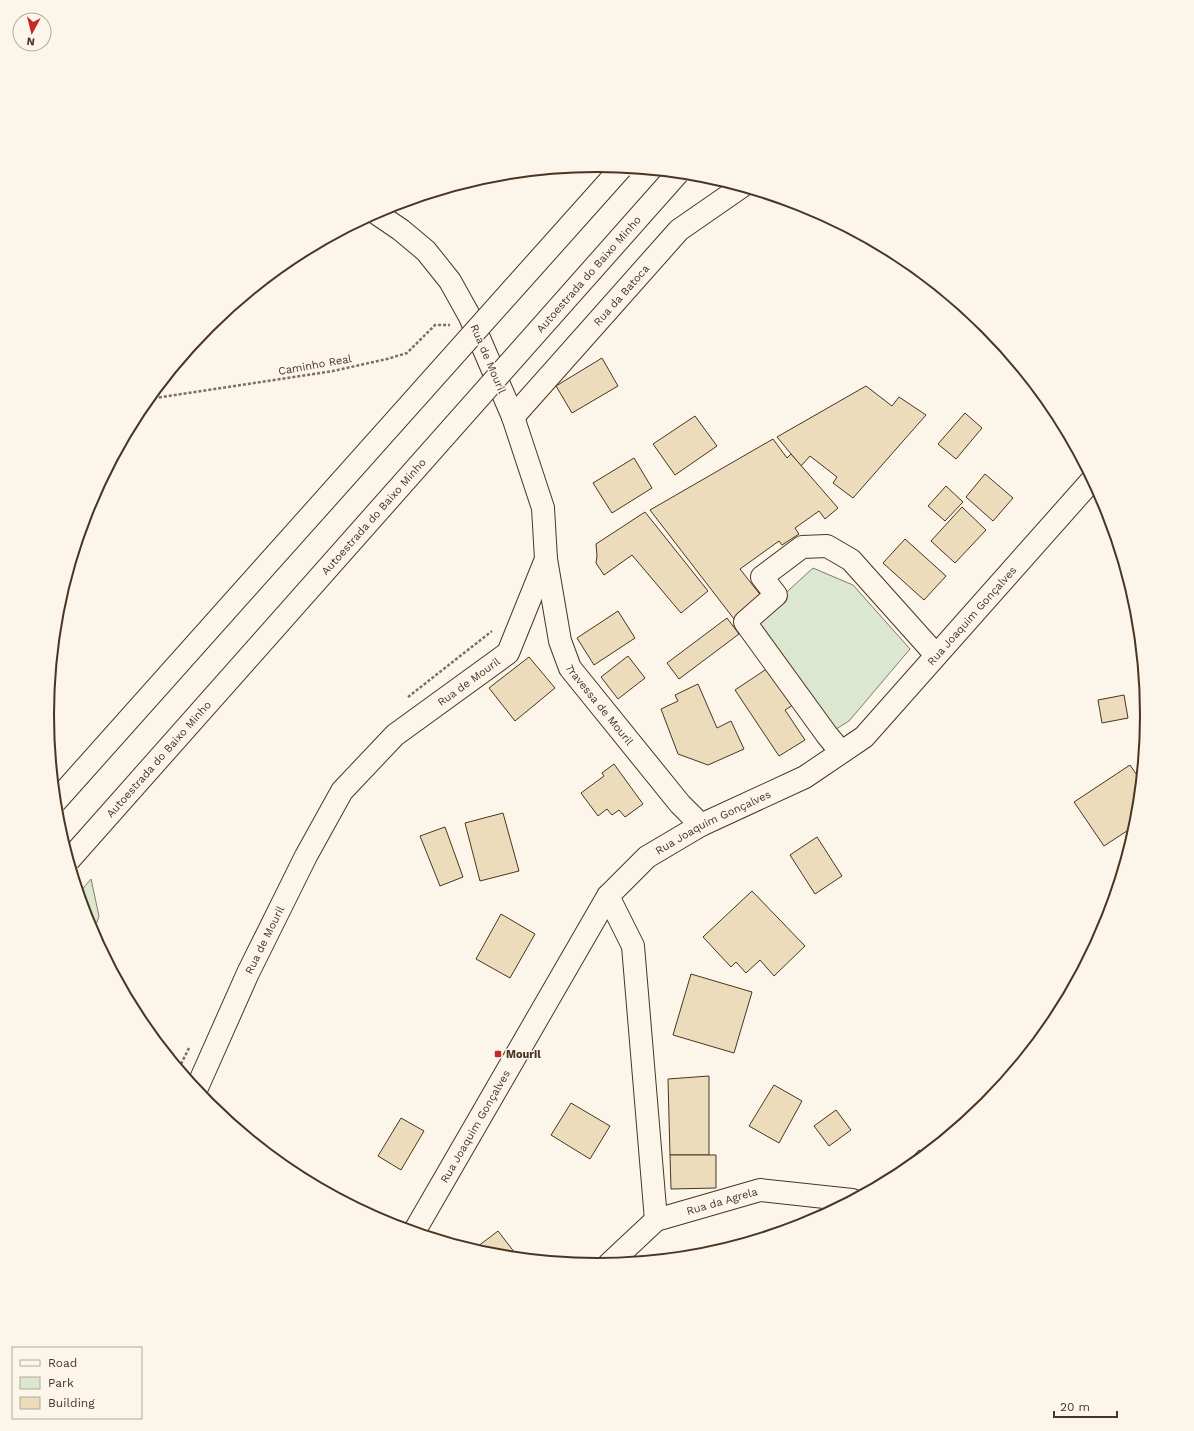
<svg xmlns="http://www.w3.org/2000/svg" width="1194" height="1431" font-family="'Work Sans',sans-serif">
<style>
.green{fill:#dce7d0;stroke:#887966}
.building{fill:#ecdcbc;stroke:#4a3520}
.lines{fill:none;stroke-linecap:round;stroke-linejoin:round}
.minor-casing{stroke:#4a3520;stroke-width:24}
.major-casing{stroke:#4a3520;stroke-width:24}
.path{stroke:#7f6f5c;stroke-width:2.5;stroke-dasharray:3 2;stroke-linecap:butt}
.minor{stroke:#fbf6e9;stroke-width:22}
.major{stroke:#fbf6e9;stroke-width:22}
.highway-bridge-casing{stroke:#4a3520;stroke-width:24;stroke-linecap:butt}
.highway-bridge{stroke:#fbf6e9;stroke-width:22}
.poi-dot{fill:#c62828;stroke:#fbf6e9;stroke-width:1.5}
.labels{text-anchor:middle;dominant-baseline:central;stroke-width:3;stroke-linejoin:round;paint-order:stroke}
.street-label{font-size:11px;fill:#4a3520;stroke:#fbf6e9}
.poi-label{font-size:11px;font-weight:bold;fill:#4a3520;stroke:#fbf6e9;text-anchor:start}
.rim{fill:none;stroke:#4a3520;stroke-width:2}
</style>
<rect width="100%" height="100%" fill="#fbf6e9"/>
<g class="green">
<path d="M813,568l40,17 57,64 -61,72 -16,10 -79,-109z"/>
<path d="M91,879l8,37 -6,18 -4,-8 -10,-33z"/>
</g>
<g class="building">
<path d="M602,358l16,28 -46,27 -16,-27z"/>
<path d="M866,386l26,20 7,-9 27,18 -73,83 -20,-15 4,-6 -27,-21 -9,10 -24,-29z"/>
<path d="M965,413l17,15 -26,31 -18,-15z"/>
<path d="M695,416l22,30 -42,29 -22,-31z"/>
<path d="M773,439l14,19 4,-4 47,54 -13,11 -6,-8 -24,17 4,6 -17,11 -3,-4 -39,28 22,28 -28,22 -84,-109z"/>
<path d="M634,458l18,30 -40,25 -19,-30z"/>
<path d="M985,474l28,24 -20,23 -27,-24z"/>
<path d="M946,486l17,16 -18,19 -17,-15z"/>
<path d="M962,507l24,23 -31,33 -24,-22z"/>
<path d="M645,512l63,79 -27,22 -49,-58 -28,20 -8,-12 1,-7 -1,-12z"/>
<path d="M905,539l41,37 -22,24 -41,-37z"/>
<path d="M618,611l17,27 -41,27 -17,-27z"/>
<path d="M727,618l12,16 -60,45 -12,-16z"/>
<path d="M628,656l17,22 -27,21 -17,-22z"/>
<path d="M529,657l26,31 -40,33 -26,-33z"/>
<path d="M768,668l25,37 -8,5 20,30 -26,16 -44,-66z"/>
<path d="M698,684l19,44 14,-7 13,28 -36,16 -30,-11 -17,-45 17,-8 -3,-6z"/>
<path d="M1124,695l4,23 -26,5 -4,-23z"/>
<path d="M614,764l29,40 -18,13 -6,-7 -7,5 -5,-6 -9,7 -17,-23 23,-17 -2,-3z"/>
<path d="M1130,765l11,16 -5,44 -32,21 -30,-44z"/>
<path d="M503,813l16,58 -39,10 -15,-58z"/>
<path d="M445,827l18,50 -23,9 -20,-50z"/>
<path d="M817,837l25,39 -27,18 -25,-39z"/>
<path d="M752,891l53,55 -31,30 -14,-16 -14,13 -10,-11 -5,5 -28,-30z"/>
<path d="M501,914l34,20 -25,44 -34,-19z"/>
<path d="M691,974l61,18 -18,61 -61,-18z"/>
<path d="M709,1076v79h-39l-2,-76z"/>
<path d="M774,1085l28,16 -23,42 -30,-17z"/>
<path d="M571,1103l39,23 -20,33 -39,-24z"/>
<path d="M836,1110l15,20 -22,16 -15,-20z"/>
<path d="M401,1118l23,13 -23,39 -23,-14z"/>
<path d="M919,1150l6,4 -11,10 -4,-4z"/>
<path d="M670,1155h46v33l-45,1z"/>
<path d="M498,1231l17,22 -3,3 1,1 -24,-2 -16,-5z"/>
</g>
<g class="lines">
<defs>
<g id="minor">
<path id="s1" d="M513,417l166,-187 62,-43"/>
<path id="s2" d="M546,559l14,82 10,27 110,136 21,21"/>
<path d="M841,752l-14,-17 -82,-113 31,-27 -14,-18 40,-30 25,-1 24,14 85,95"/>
<path d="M608,896l25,50 23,274"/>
<path id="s3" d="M196,1090l52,-117 58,-117 36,-65 53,-56 113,-82 38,-94 -3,-51 -30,-91 -43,-100 -20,-36 -24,-30 -25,-21 -25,-17"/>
<path id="s4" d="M609,1264l47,-44 104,-30 92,10"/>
</g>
<g id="major">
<path id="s5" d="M414,1232l194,-336 39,-39 54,-32 104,-48 59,-40 228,-257"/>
</g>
</defs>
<use href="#minor" class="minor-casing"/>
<use href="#major" class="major-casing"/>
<g class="path">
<path d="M149,399l184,-28 54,-12 20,-6 28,-28h15"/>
<path d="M408,697l84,-66"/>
<path d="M180,1069l1,-5 8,-16"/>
</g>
<use href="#minor" class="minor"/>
<use href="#major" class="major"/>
<defs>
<g id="highway-bridge">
<path d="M55,802l566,-634"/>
<path id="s6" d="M69,860l609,-687"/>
</g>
</defs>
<use href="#highway-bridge" class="highway-bridge-casing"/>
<use href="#highway-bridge" class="highway-bridge"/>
</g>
<rect class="poi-dot" x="494" y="1050" width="8" height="8" rx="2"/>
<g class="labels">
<g class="street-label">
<text stroke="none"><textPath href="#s6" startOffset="783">Autoestrada do Baixo Minho</textPath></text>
<text stroke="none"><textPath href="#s1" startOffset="163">Rua da Batoca</textPath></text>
<text transform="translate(488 359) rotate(67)">Rua de Mouril</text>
<text transform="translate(315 365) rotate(-10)">Caminho Real</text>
<text stroke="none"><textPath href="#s6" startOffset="459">Autoestrada do Baixo Minho</textPath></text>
<text stroke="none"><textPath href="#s5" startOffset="854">Rua Joaquim Gonçalves</textPath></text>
<text stroke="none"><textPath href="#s3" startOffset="501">Rua de Mouril</textPath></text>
<text stroke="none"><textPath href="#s2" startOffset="159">Travessa de Mouril</textPath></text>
<text stroke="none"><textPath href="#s6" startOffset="135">Autoestrada do Baixo Minho</textPath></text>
<text stroke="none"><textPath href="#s5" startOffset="518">Rua Joaquim Gonçalves</textPath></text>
<text stroke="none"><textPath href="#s3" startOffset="165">Rua de Mouril</textPath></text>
<text stroke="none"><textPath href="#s5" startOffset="122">Rua Joaquim Gonçalves</textPath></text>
<text stroke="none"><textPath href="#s4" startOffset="133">Rua da Agrela</textPath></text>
</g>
<g class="poi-label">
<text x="506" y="1054">Mouril</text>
</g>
</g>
<path d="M0 0H1194V1431H0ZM54 715a543 543 0 1 1 1086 0a543 543 0 1 1-1086 0Z" fill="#fbf6e9" fill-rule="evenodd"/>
<path class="rim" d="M54 715a543 543 0 1 1 1086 0a543 543 0 1 1-1086 0Z"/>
<rect x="12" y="1347" width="130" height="72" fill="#fbf6e9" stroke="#b4a999"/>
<rect x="20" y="1360" width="20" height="6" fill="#fbf6e9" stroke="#b4a999"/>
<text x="48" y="1367" font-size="12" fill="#4a3520">Road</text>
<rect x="20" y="1377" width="20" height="12" fill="#dce7d0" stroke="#b4a999"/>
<text x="48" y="1387" font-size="12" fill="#4a3520">Park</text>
<rect x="20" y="1397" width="20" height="12" fill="#ecdcbc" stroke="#b4a999"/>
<text x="48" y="1407" font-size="12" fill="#4a3520">Building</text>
<g transform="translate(32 32) rotate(187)"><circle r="19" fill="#fbf6e9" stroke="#b4a999"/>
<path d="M0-3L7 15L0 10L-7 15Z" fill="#c62828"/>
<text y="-6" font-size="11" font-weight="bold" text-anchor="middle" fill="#4a3520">N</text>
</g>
<path d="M1054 1411v6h63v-6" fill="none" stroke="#4a3520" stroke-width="2"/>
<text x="1060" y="1411" font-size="12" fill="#4a3520" stroke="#fbf6e9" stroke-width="3" paint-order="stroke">20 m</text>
</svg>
